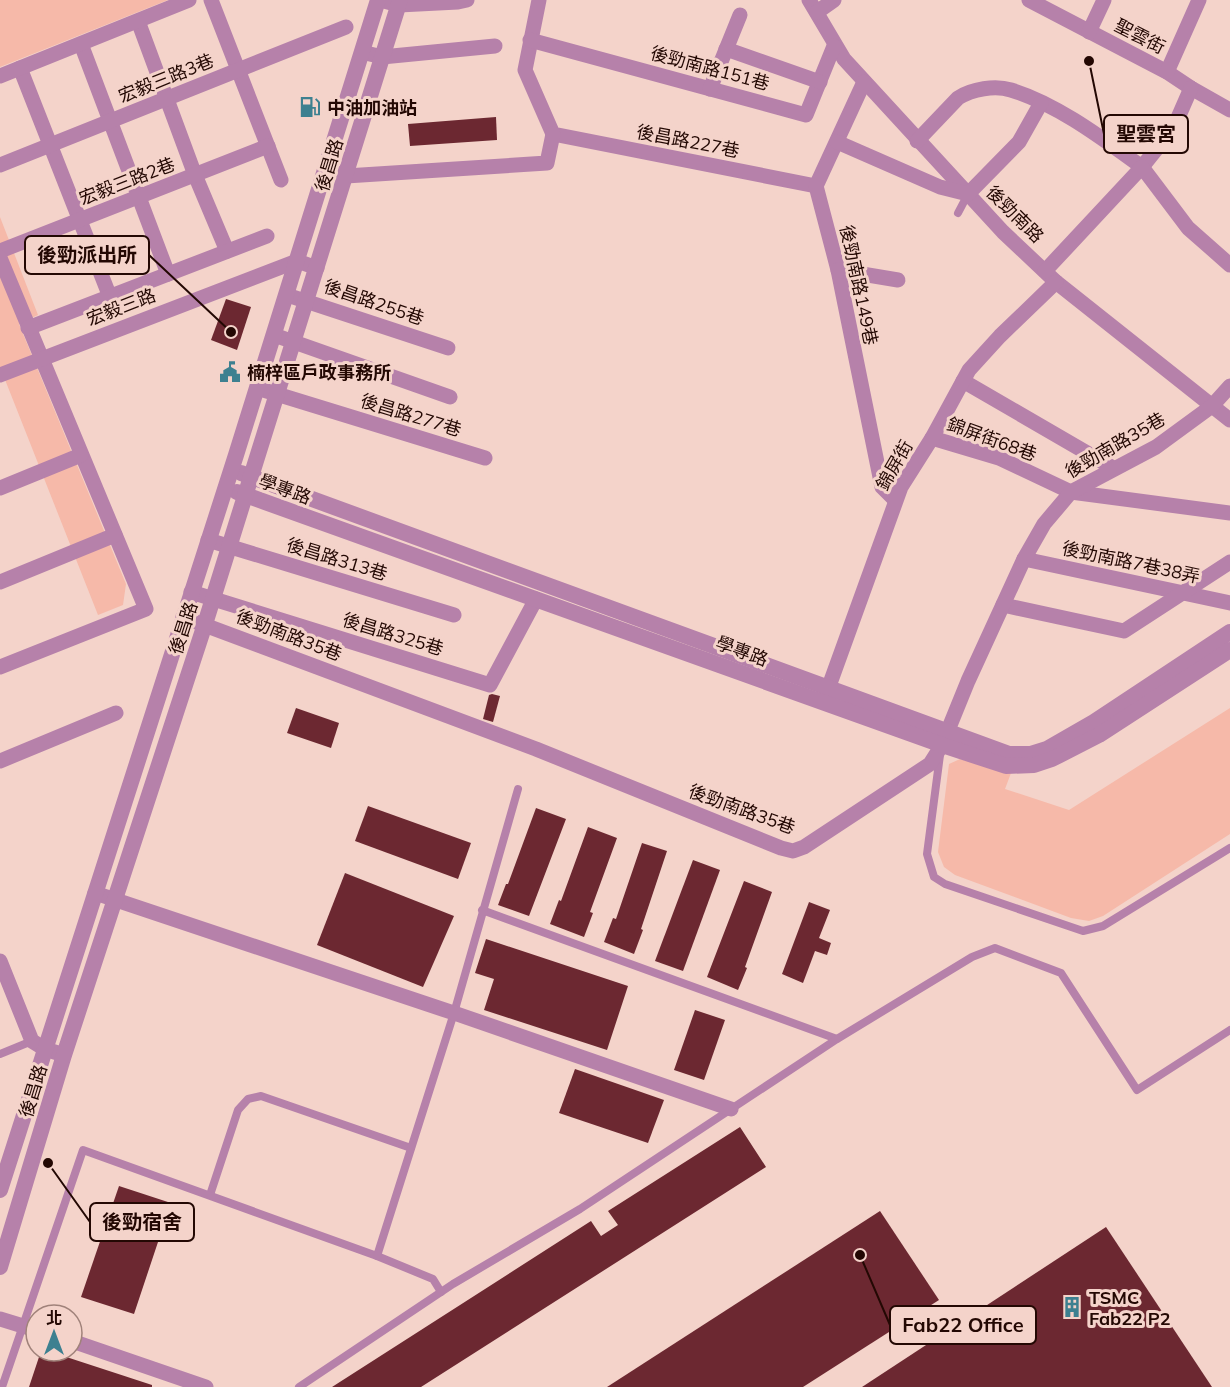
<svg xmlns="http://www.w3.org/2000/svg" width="1230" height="1387" font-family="Mulish,'Noto Sans TC',sans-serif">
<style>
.green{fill:#f6b9a9}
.building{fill:#6c2831}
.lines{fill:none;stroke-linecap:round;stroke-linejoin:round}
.service{stroke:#b681aa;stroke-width:8}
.minor{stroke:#b681aa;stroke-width:15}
.tertiary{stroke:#b681aa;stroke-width:16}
.labels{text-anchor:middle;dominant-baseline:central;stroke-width:6;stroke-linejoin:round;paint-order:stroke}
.street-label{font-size:18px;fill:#230803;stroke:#f4d3ca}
.poi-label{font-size:18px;font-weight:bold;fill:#230803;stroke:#f4d3ca;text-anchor:start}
.leader{fill:none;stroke:#230803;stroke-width:2}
.callout-dot{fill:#230803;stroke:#f4d3ca;stroke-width:2}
.callout{fill:#f4d3ca;stroke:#230803;stroke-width:2}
.callout-label{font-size:20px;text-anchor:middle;font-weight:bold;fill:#230803}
</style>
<rect width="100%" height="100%" fill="#f4d3ca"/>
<g class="green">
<path d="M0,0h168l-168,67z"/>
<path d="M0,217l38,98 -19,9 107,260 -3,21 -25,10 -98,-248z"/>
<path d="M1230,708v126l-127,82 -14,5 -18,-3 -116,-43 -11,-8 -6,-15 11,-88 11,-5 51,14 -6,16 64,21z"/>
</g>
<g class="building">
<path d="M496,117l1,23 -87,6 -2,-22z"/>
<path d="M226,299l25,8 -14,43 -26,-10z"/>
<path d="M492,694l8,2 -7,26 -10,-3 6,-24z"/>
<path d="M296,708l43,15 -8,25 -44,-15z"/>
<path d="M368,806l103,37 -13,36 -103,-38z"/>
<path d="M536,808l30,11 -37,97 -31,-11 8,-21h2z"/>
<path d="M588,827l29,11 -27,74 3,1 -9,24 -34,-13 9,-24 2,1z"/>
<path d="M642,843l25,8 -26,78 2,1 -9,24 -30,-12 9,-24 3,1z"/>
<path d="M693,860l27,10 -37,101 -28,-10z"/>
<path d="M345,873l109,43 -31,71 -106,-42z"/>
<path d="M744,881l28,11 -27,75 2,1 -9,22 -31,-13z"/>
<path d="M809,902l21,8 -11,28 12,5 -4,12 -12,-4 -12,32 -21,-9z"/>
<path d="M486,939l142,47 -21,64 -123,-40 10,-31 -19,-6z"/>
<path d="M695,1010l30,10 -21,60 -30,-10z"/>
<path d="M575,1069l89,31 -16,43 -89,-30z"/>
<path d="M740,1127l26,40 -345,220h-89l259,-166 10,15 17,-11 -10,-14z"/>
<path d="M119,1186l52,17 -37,111 -53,-17z"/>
<path d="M880,1211l59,89 -136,87h-196z"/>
<path d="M1106,1227l106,160h-350z"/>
<path d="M41,1351h7l104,34v2h-123z"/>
</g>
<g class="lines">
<g class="service">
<path d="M958,213l10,-19"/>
<path d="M940,755l-13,99 7,23 11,7 138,47 20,-5 127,-78"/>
<path d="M482,910l355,129"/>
<path d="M0,1054l32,-13"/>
<path d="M210,1195l28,-85 10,-11 13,-3 150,52"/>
<path d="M377,1256l56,23 8,13"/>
<path d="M2,1387l81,-237 294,106 77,-243 64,-224"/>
<path d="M299,1387l154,-103 127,-75 257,-170 135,-82 23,-9 66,25 76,117 93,-60"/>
</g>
<g class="minor">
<path d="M211,0l70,180"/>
<path d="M380,0l19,5 59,-3 9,-2"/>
<path d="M539,0l-14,70 28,64 263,52"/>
<path d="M809,0l35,59 159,173 53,50 174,138"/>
<path d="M1029,0l138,72 24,16 39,22"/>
<path d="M817,12l17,-12"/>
<path d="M138,21l57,154 32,76"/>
<path d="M1089,32l15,-32"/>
<path d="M530,40l276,75 28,-69"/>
<path d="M81,44l87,230"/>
<path d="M726,49l94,33"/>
<path d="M362,52l20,5 113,-11"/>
<path d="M20,68l90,229"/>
<path d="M1167,72l32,-72"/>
<path d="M0,76l189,-76"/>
<path d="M864,82l-48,104 22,84 44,217 13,13"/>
<path d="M710,89l30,-74"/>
<path d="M917,141l41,-43c14,-9 37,-13 53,-8 46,14 92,49 131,77l32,-40 17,-39"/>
<path d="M837,142l103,45 28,7 51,-52 22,-39"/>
<path d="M0,165l346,-138"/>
<path d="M326,170l20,6 201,-13 6,-29"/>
<path d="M0,251l268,-105"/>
<path d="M0,258l146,351 -146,58"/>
<path d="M838,270l60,10"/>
<path d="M1045,271l97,-104 46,61 42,37"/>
<path d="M287,295l161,53"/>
<path d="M28,328l239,-92"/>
<path d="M274,335l176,62"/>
<path d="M0,375l297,-114 20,7"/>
<path d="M963,381l150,87"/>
<path d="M257,388l228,70"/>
<path d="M932,438l67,20 72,34 159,21"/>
<path d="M0,488l81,-33"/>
<path d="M208,540l246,75"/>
<path d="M1024,559l206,44"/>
<path d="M0,582l115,-47"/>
<path d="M191,592l299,93 46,-86"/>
<path d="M1003,605l121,26 106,-69"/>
<path d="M183,617l353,132 245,99 12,3 11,-4 126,-83 12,-19 26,-64 56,-122 20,-35 27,-32 85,-45 56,-41 18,-20"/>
<path d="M824,700l77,-213 31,-49 37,-68 31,-34 56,-54"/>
<path d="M0,761l116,-48"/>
<path d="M95,893l359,120 277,96"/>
<path d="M0,961l32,80 13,8 19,6"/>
<path d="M0,1319l36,11"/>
<path d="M72,1341l134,46"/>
</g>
<g class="tertiary">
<path d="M241,473l768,281h22l16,-5 47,-27 136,-90"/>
<path d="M237,492l705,253 64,21 28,-1 18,-6 47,-24 131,-85"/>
<path d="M0,1190l236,-735 142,-455"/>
<path d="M0,1267l64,-212 141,-431 195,-624"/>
</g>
</g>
<defs>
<symbol id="fuel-bare" viewBox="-9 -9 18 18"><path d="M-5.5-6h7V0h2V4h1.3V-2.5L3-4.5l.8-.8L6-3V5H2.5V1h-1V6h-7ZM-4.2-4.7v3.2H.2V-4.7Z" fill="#3d8090" stroke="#f4d3ca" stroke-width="2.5" paint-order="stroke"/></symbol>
<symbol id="civic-bare" viewBox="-9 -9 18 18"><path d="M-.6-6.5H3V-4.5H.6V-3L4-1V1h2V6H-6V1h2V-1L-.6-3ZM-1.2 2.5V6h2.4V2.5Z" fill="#3d8090" stroke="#f4d3ca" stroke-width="2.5" paint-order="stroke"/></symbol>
<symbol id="building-bare" viewBox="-9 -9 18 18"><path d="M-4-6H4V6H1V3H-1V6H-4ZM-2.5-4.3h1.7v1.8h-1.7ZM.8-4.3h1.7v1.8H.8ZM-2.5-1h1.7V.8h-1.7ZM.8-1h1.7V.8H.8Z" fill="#3d8090" stroke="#f4d3ca" stroke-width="2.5" paint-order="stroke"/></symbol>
</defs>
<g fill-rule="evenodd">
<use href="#fuel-bare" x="295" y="92" width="30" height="30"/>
<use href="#civic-bare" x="215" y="357" width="30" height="30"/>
<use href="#building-bare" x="1057" y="1292" width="30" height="30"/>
</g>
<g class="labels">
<g class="street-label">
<text transform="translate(1140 36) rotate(27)">聖雲街</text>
<text transform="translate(710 68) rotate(15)">後勁南路151巷</text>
<text transform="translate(166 78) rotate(-22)">宏毅三路3巷</text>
<text transform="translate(688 141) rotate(11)">後昌路227巷</text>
<text transform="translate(329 165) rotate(-73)">後昌路</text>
<text transform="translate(127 181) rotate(-21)">宏毅三路2巷</text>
<text transform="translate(1015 214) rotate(45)">後勁南路</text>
<text transform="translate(859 285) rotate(78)">後勁南路149巷</text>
<text transform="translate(374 302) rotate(19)">後昌路255巷</text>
<text transform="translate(121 307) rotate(-21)">宏毅三路</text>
<text transform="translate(411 415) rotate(17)">後昌路277巷</text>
<text transform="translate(992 439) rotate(20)">錦屏街68巷</text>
<text transform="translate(1115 445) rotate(-30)">後勁南路35巷</text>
<text transform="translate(894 465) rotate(-60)">錦屏街</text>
<text transform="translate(285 489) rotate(20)">學專路</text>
<text transform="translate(337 559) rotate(17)">後昌路313巷</text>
<text transform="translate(1131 562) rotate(12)">後勁南路7巷38弄</text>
<text transform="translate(183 628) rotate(-72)">後昌路</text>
<text transform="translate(393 634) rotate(17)">後昌路325巷</text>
<text transform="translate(289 635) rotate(21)">後勁南路35巷</text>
<text transform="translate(742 651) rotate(20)">學專路</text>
<text transform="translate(742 809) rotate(20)">後勁南路35巷</text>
<text transform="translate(33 1091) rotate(-73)">後昌路</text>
</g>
<g class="poi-label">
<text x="327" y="107">中油加油站</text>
<text x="247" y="372">楠梓區戶政事務所</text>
<text x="1089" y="1297">TSMC<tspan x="1089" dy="21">Fab22 P2</tspan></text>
</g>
</g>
<path class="leader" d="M1089 61L1104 134M231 332L149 255M48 1163L90 1222M860 1255L890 1325"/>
<g class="callout-dot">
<circle cx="1089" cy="61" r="6"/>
<circle cx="231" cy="332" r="6"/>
<circle cx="48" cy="1163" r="6"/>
<circle cx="860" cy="1255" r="6"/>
</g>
<g class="callout">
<rect x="1104" y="115" width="84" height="38" rx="6"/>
<rect x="25" y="236" width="124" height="38" rx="6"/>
<rect x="90" y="1203" width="104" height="38" rx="6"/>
<rect x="890" y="1306" width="146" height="38" rx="6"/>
</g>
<g class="callout-label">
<text x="1146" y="141">聖雲宮</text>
<text x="87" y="262">後勁派出所</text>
<text x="142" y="1229">後勁宿舍</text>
<text x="963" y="1332">Fab22 Office</text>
</g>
<g transform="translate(54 1333)"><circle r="28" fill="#f4d3ca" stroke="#a0827a" stroke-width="1.5"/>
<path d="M0-4.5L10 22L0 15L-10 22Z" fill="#3d8090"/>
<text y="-9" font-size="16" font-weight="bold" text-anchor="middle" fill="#230803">北</text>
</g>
</svg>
